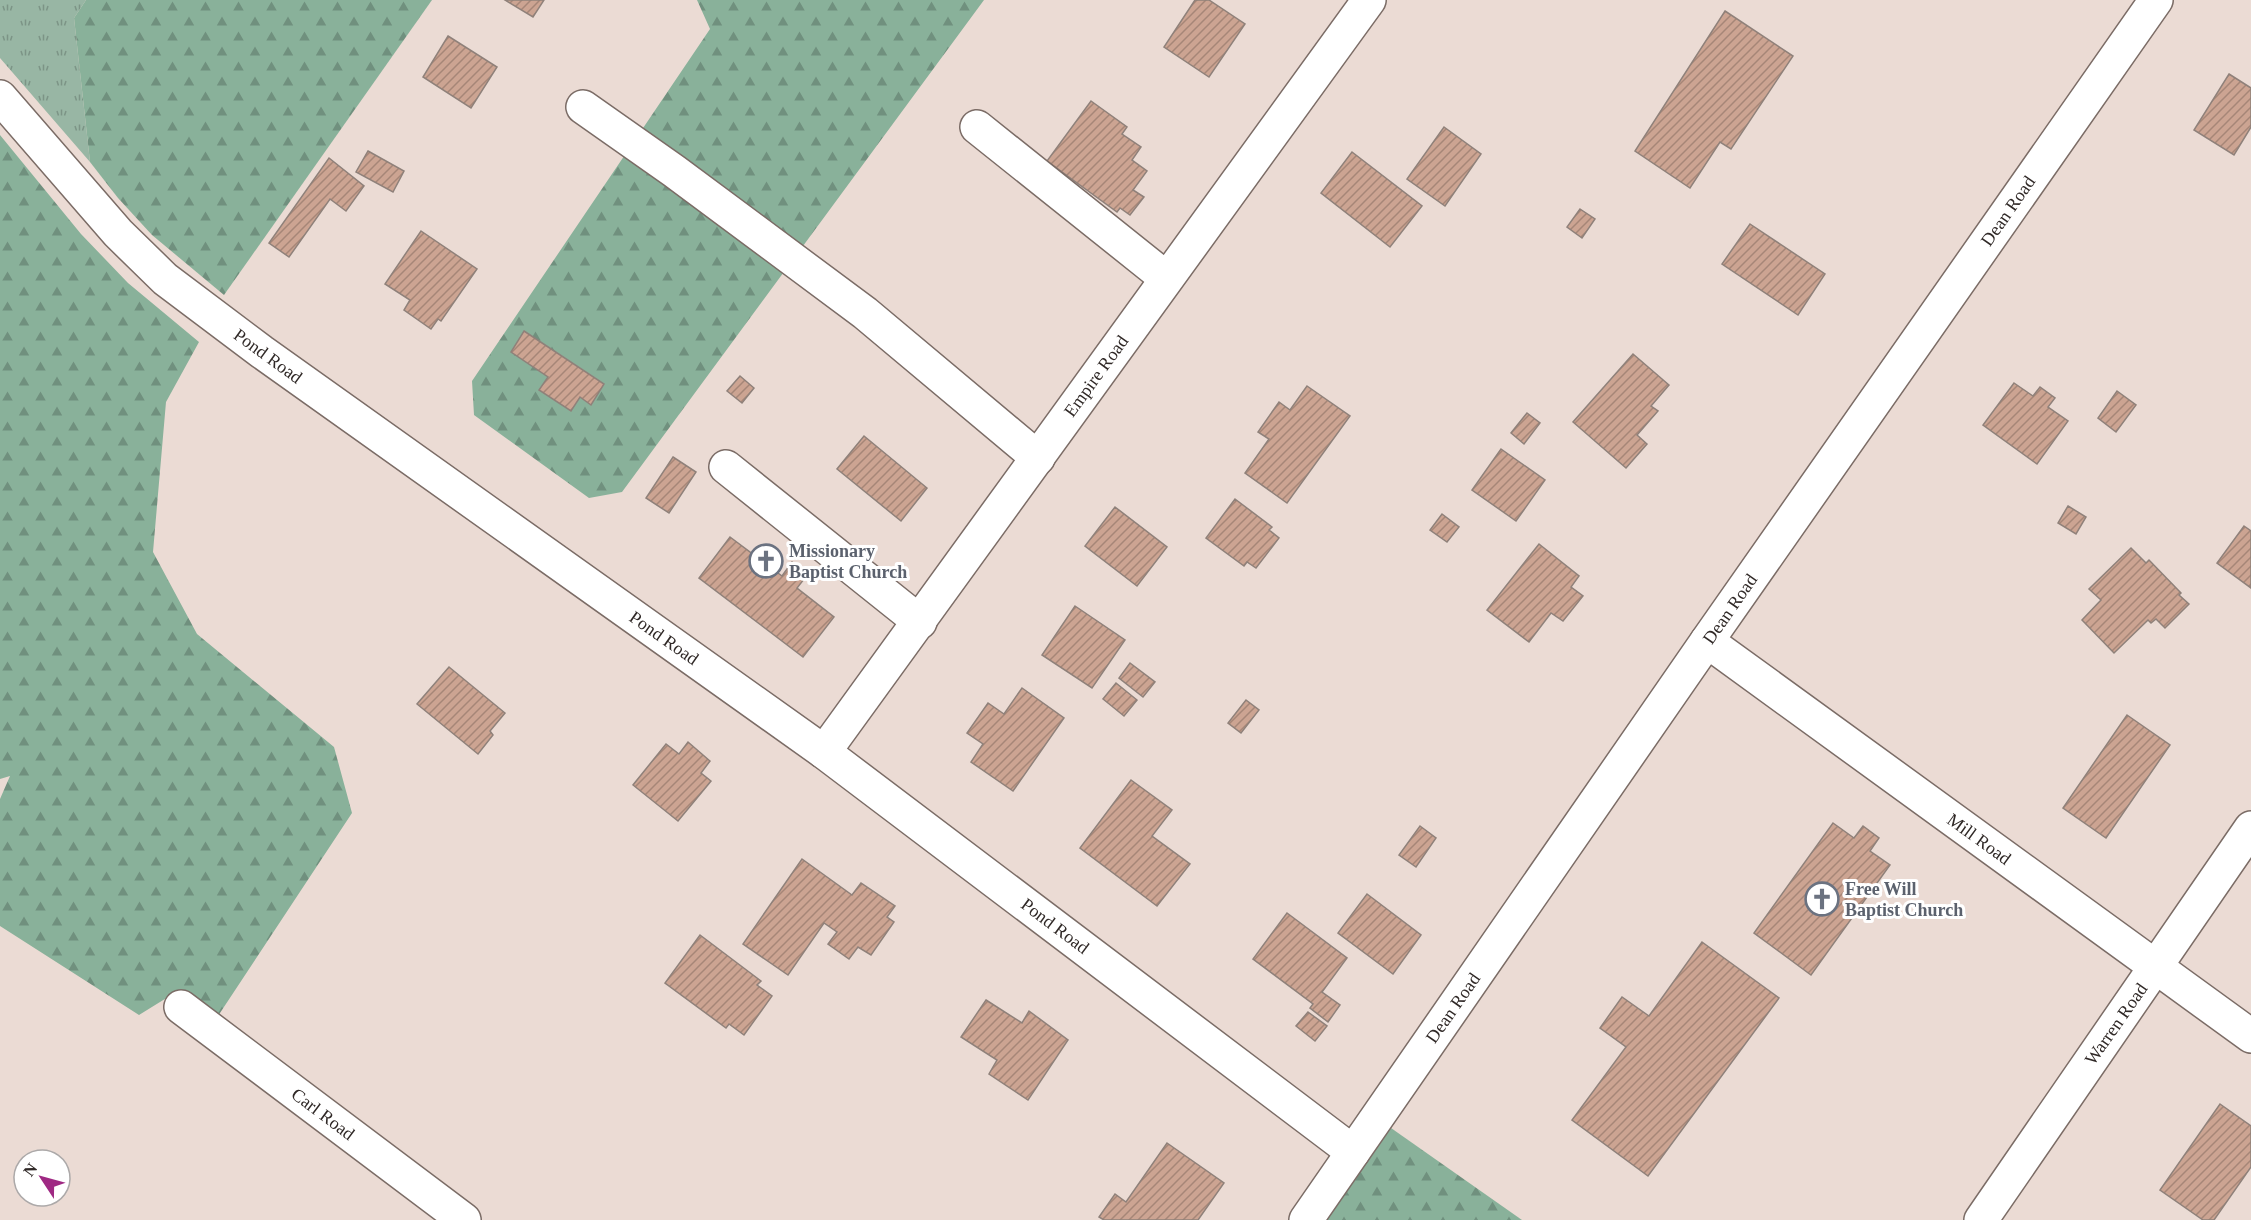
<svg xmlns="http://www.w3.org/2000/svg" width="2251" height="1220" font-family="Georgia,serif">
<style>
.grass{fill:url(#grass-tufts)}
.forest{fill:url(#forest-firs)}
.building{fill:url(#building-hatch);stroke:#8f817a;stroke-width:1.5}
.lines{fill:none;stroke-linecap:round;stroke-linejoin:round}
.minor-casing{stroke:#7b6c66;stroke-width:36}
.minor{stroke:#fff;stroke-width:33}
.labels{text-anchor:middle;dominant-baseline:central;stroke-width:6;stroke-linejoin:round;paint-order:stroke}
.street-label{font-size:18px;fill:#302927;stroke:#fff}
.worship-label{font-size:18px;font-weight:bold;fill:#5b616d;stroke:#fff;text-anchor:start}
</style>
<defs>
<pattern id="grass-tufts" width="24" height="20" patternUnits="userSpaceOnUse" patternTransform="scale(1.5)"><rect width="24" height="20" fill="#98b6a4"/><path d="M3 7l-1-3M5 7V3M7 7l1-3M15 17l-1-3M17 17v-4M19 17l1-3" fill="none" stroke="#7c9486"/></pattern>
<pattern id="forest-firs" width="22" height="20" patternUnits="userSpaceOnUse" patternTransform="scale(1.5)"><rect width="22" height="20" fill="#89b19a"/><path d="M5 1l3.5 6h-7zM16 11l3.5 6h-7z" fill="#70907e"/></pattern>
<pattern id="building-hatch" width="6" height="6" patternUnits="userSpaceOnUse" patternTransform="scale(1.5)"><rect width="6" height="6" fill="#cca492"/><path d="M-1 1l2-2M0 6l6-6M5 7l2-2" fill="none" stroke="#a68677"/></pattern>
</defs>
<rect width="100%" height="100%" fill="#ebdbd4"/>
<path class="grass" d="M0,0h86l-12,18 16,144 -90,-104z"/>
<g class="forest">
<path d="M86,0h346l-208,295 -72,-60 -34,-37 -28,-36 -16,-144z"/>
<path d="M697,0h287l-362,492 -33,6 -115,-83 -2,-34 238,-352z"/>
<path d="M0,135l81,99 47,49 71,59 -33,60 -13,150 44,82 137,113 18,66 -134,203 -37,-27 -42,26 -139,-89v-127l10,-23 -10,3z"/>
<path d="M1391,1128l131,92h-195z"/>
</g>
<g class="building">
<path d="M505,0h39l-11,17z"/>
<path d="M1195,0h14l36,24 -36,53 -45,-30z"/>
<path d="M1725,11l68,45 -62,93 -11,-7 -30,46 -55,-37z"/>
<path d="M448,36l49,31 -26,41 -48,-31z"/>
<path d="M2229,74l22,14v39l-17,28 -40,-25z"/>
<path d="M1091,101l36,26 -5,7 19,13 -9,13 15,11 -14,19 11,7 -14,18 -10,-7 -3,4 -70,-51z"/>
<path d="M1444,127l37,27 -36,52 -38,-27z"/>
<path d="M368,151l36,20 -11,21 -37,-20z"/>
<path d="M1352,152l70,54 -32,41 -69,-54z"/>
<path d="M329,158l35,28 -18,25 -16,-12 -41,58 -20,-14z"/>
<path d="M1580,209l15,10 -13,19 -15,-11z"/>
<path d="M1750,224l75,50 -27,41 -76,-51z"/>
<path d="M421,231l56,38 -36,52 -3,-2 -7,10 -27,-19 6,-10 -25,-16z"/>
<path d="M524,331l80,53 -13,21 -11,-8 -9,14 -32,-21 9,-13 -37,-25z"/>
<path d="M1633,354l36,31 -18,21 7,5 -21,24 10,9 -21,24 -53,-46z"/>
<path d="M740,376l14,12 -12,15 -15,-12z"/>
<path d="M2014,383l19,13 7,-9 15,11 -7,9 20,14 -31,43 -54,-39z"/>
<path d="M1307,386l43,30 -63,87 -42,-30 24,-34 -11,-7 21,-30 11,8z"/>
<path d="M2117,391l19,14 -20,27 -18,-14z"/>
<path d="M1527,413l13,10 -16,21 -13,-11z"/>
<path d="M864,436l63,52 -26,33 -64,-52z"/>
<path d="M1501,449l44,31 -29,41 -44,-31z"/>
<path d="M673,457l23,15 -27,41 -23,-15z"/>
<path d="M1235,499l37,28 -3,3 10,8 -23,30 -9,-6 -3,4 -38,-28z"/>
<path d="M2068,506l18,11 -10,17 -18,-11z"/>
<path d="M1115,507l52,40 -30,39 -52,-40z"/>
<path d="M1442,514l17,13 -12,15 -17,-12z"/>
<path d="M2244,526l7,5v57l-34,-25z"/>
<path d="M730,537l52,39 10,-14 16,12 -11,14 37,29 -31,40 -104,-79z"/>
<path d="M1539,544l40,32 -8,11 12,9 -20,25 -12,-8 -22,29 -42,-32z"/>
<path d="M2131,548l15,15 3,-3 32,33 -2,2 10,9 -24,24 -9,-9 -5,4 -3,-3 -34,33 -32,-33 19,-20 -12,-11z"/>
<path d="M1075,606l50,34 -33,48 -50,-33z"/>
<path d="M1130,663l25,19 -12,15 -24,-19z"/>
<path d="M449,667l56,46 -15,18 3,4 -15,19 -61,-50z"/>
<path d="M1116,683l21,17 -13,16 -21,-17z"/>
<path d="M1022,688l42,30 -51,73 -42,-29 12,-18 -16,-11 21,-30 16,11z"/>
<path d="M1246,700l13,10 -18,23 -13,-10z"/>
<path d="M2127,715l43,30 -64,93 -43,-30z"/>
<path d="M688,742l22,19 -9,12 10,8 -33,40 -45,-36 33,-41 13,10z"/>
<path d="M1131,780l41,30 -20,26 38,28 -33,42 -77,-58z"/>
<path d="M1833,823l21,15 9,-12 16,12 -9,13 20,14 -79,110 -57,-42z"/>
<path d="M1420,826l16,12 -20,29 -17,-12z"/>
<path d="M802,859l50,36 9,-12 34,23 -8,11 7,5 -23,33 -13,-8 -9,12 -21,-15 9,-12 -13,-9 -36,52 -45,-31z"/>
<path d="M1367,894l54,41 -28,39 -55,-41z"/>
<path d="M1287,913l60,45 -25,34 18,13 -12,17 -18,-14 3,-4 -60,-45z"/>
<path d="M700,935l61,46 -4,4 15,11 -28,39 -15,-11 -3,4 -61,-45z"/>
<path d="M1702,942l77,56 -131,178 -76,-56 54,-73 -26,-19 22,-31 27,19z"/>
<path d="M986,1000l36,23 7,-12 39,29 -40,60 -39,-26 8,-14 -36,-23z"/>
<path d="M1308,1012l19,14 -12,15 -19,-15z"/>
<path d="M2220,1104l31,22v41l-37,53h-11l-43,-30z"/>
<path d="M1167,1143l57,40 -26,37h-94l-5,-3 16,-23 11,8z"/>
</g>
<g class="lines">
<defs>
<g id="minor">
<path d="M0,97l118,136 47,46 97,73 562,400 529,400"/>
<path d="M583,107l91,64 191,142 173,145"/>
<path d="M977,127l189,151"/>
<path d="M726,467l194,155"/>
<path d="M1707,641l544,395"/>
<path d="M824,752l545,-752"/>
<path d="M181,1007l283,213"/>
<path d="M1306,1220l401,-579 449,-641"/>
<path d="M1981,1220l270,-392"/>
</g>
</defs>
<use href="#minor" class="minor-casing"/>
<use href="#minor" class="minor"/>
</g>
<defs>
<symbol id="church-ring" viewBox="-11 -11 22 22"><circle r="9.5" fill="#fff" stroke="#6b7280" stroke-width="1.5"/><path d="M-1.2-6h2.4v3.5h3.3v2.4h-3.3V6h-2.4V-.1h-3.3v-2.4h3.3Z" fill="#6b7280"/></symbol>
</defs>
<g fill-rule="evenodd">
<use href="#church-ring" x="747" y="542" width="38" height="38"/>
<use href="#church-ring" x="1803" y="880" width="38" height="38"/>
</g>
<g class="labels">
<g class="street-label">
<text transform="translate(2008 211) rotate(-55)">Dean Road</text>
<text transform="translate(268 356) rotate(36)">Pond Road</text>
<text transform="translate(1096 376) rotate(-54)">Empire Road</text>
<text transform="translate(1730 609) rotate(-55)">Dean Road</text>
<text transform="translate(664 638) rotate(35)">Pond Road</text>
<text transform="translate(1979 839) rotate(36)">Mill Road</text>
<text transform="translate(1055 926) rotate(37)">Pond Road</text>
<text transform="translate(1453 1008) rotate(-55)">Dean Road</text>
<text transform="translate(2116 1024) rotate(-55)">Warren Road</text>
<text transform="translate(323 1114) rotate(37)">Carl Road</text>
</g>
<g class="worship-label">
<text x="789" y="551">Missionary<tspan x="789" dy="21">Baptist Church</tspan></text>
<text x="1845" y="889">Free Will<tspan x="1845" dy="21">Baptist Church</tspan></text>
</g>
</g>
<g transform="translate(42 1178) rotate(306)"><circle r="28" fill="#ffffff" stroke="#aca9a9" stroke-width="1.5"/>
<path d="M0-4.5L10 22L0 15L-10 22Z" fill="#9f2983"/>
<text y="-9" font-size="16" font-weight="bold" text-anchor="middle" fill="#302927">N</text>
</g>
</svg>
